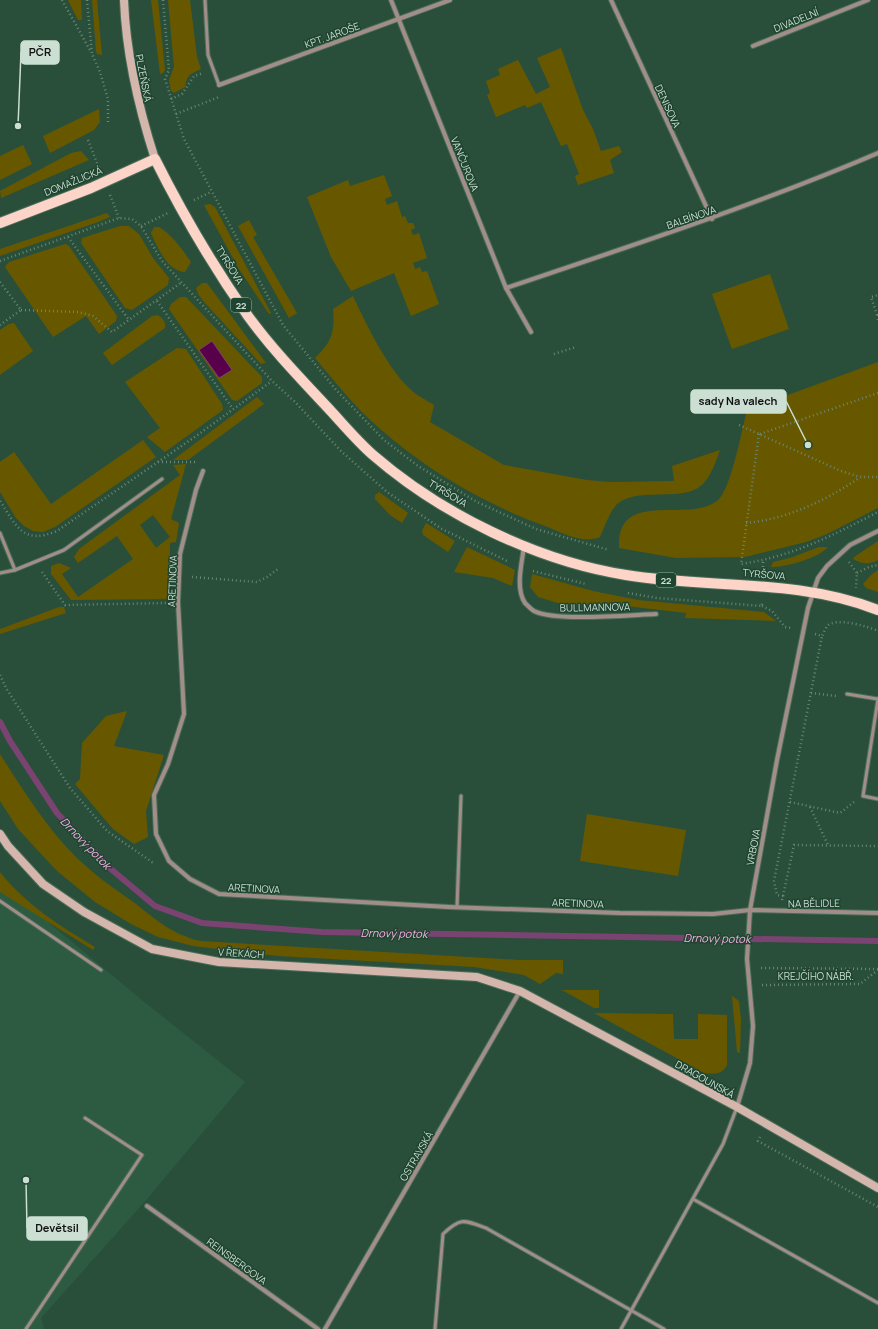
<svg xmlns="http://www.w3.org/2000/svg" width="878" height="1329" font-family="Manrope,sans-serif">
<style>
.built{fill:#2d5b42}
.green{fill:#675800;fill-rule:evenodd}
.water{fill:#580049;stroke:#7a4372}
.lines{fill:none;stroke-linecap:round;stroke-linejoin:round}
.stream{stroke:#7a4372;stroke-width:6}
.lane-casing{stroke:#496c58;stroke-width:5}
.street-casing{stroke:#496c58;stroke-width:6}
.secondary-casing{stroke:#496c58;stroke-width:10}
.primary-casing{stroke:#496c58;stroke-width:12}
.path{stroke:#688775;stroke-width:2.5;stroke-dasharray:1 3;stroke-linecap:butt}
.lane{stroke:#a28e88;stroke-width:3}
.street{stroke:#a28e88;stroke-width:4}
.secondary{stroke:#d5b6ac;stroke-width:8}
.primary{stroke:#fcd4c8;stroke-width:10}
.labels{text-anchor:middle;dominant-baseline:central;stroke-width:3;stroke-linejoin:round;paint-order:stroke}
.shield{fill:#1f4430;stroke:#97b0a1;stroke-width:1}
.shield-label{font-size:9px;font-weight:bold;fill:#cbdfd2}
.street-label{font-size:10px;fill:#cbdfd2;stroke:#1f4430}
.water-label{font-size:11px;font-style:italic;fill:#f9b4e5;stroke:#1f4430}
.leader{fill:none;stroke:#cbdfd2;stroke-width:1.5}
.callout-dot{fill:#cbdfd2;stroke:#1f4430;stroke-width:1.5}
.callout{fill:#cbdfd2;stroke:#cbdfd2;stroke-width:1.5}
.callout-label{font-size:11px;text-anchor:middle;font-weight:bold;fill:#111}
</style>
<rect width="100%" height="100%" fill="#294f3a"/>
<path class="built" d="M0,882l143,119 102,81 -98,117 -106,119 3,11h-44z"/>
<g class="green">
<path d="M68,0h13l1,20h-4z"/>
<path d="M92,0h5l5,55 -5,-1 -1,-3z"/>
<path d="M151,0h7l7,70 -2,3 -3,1z"/>
<path d="M168,0h22l7,57 4,12c-11,5 -14,6 -16,18l-11,6 -3,-2 -2,-11 5,-13z"/>
<path d="M561,48l22,62 10,19 8,22 18,-5 3,6 -12,8 4,13 -36,12 -3,-9 4,-2 -12,-30 -6,2 -20,-44 -14,6 -2,-3 -29,12 -9,-22 3,-2 -4,-12 14,-6 -2,-6 20,-9 18,34 14,-7 -13,-29z"/>
<path d="M99,109l1,13 -6,8 -44,23 -7,-17z"/>
<path d="M23,145l9,19 -32,16v-24z"/>
<path d="M81,151l8,9 -88,38 -1,-7 71,-38z"/>
<path d="M384,175l8,21 -7,3 2,6 10,-4 5,16 3,-1 3,7h5l2,5 -4,2 2,5 6,-2 8,25 -14,5 2,6 5,-2 2,5 5,-1 12,33 -28,12 -17,-43 -43,18 -20,-34 -24,-60 41,-17 2,6z"/>
<path d="M210,204l5,3 56,106 -2,1 -30,-45 -35,-64z"/>
<path d="M107,213l3,4 -12,5 -98,34v-7z"/>
<path d="M249,220l8,15 -4,2 44,76 -8,5 -51,-92z"/>
<path d="M120,226h9l10,8 14,24 16,20 -1,7 -36,25 -7,-2 -44,-65 1,-5z"/>
<path d="M154,227h5c13,8 23,22 32,35l-6,10c-17,0 -28,-25 -34,-39z"/>
<path d="M65,244l4,2 48,70 -1,5 -17,13 -13,-18 -33,21 -48,-70 4,-5z"/>
<path d="M770,274l19,55 -57,20 -20,-55z"/>
<path d="M202,283h5l59,80 -5,1 -57,-62 -6,-8 -2,-6z"/>
<path d="M353,296c13,28 34,71 56,92 7,7 17,12 25,17l-4,17 74,43 83,15 23,2 64,-1 -2,-15 48,-16c-16,48 -27,43 -74,45 -9,0 -22,3 -29,9 -8,9 -12,22 -17,33 -17,7 -38,-4 -55,-11 -60,-22 -118,-55 -167,-99 -23,-20 -43,-45 -63,-69 17,-16 20,-26 18,-49z"/>
<path d="M180,297h6l76,80v6l-25,18 -5,-1 -63,-91 2,-5z"/>
<path d="M158,315c5,4 8,6 7,13l-53,37 -9,-12 49,-37z"/>
<path d="M14,323l19,28 -33,24v-45l9,-6z"/>
<path d="M177,348l9,1 36,55 1,6 -58,42 -18,-15 13,-9 -35,-46z"/>
<path d="M878,362v146l-51,26 -21,8 -61,15 -69,1 -57,-10c0,-5 0,-13 2,-18 12,-35 72,-8 97,-30 13,-11 24,-71 29,-90z"/>
<path d="M257,397l7,7 -76,56h-15z"/>
<path d="M143,440l13,17 -101,70 -12,5 -10,-1 -9,-5 -8,-8 -16,-26v-30l14,-10 37,52z"/>
<path d="M186,464l-15,55 8,4 -3,19 -6,1 -1,56 -98,1 -20,-26v-8l8,-3 12,5 -9,6 16,23 55,-38 -16,-23 -39,27 -4,-6 5,-8 101,-74 -7,-10zM153,515l17,22 -14,11 -16,-23z"/>
<path d="M379,492l29,21 -6,10 -12,-8 -15,-16v-4z"/>
<path d="M426,523l29,18 -7,11 -25,-17 -1,-4z"/>
<path d="M878,541v19c-10,5 -16,4 -25,-1l1,-2z"/>
<path d="M467,547l48,23 -3,16 -19,-8 -39,-6z"/>
<path d="M819,547h9c-11,12 -42,20 -57,20l2,-5 17,-4z"/>
<path d="M878,570v22l-12,-4 -3,-4 8,-9z"/>
<path d="M532,574l61,17 45,9 126,12 12,9 -91,-3 1,-5 -60,-7 -68,-3 -20,-6 -8,-10z"/>
<path d="M59,607h5l2,6 -66,21v-5z"/>
<path d="M127,711l-13,35 50,9 -18,56 2,26 -14,7 -21,-15 -38,-45 5,-5 2,-36 24,-27z"/>
<path d="M0,754c25,39 52,83 87,113 15,14 33,25 49,37 20,16 39,32 65,37l318,19h44v14l-7,-1 -16,11 -16,-9 -50,-8 -196,-11 -85,-10 -35,-9 -27,-13 -36,-22 -38,-31 -39,-42 -18,-28z"/>
<path d="M587,814l99,16 -8,46 -98,-15z"/>
<path d="M0,872c25,32 60,54 95,75l-2,3 -93,-58z"/>
<path d="M562,990h37v18h-5z"/>
<path d="M732,996l7,5 2,18 -1,34 -3,-1z"/>
<path d="M594,1013l79,1 1,25h24v-25l29,1v50c-5,10 -13,9 -23,8z"/>
</g>
<path class="water" d="M212,341l20,29 -13,8 -20,-28z"/>
<g class="lines">
<path class="stream" d="M0,722l10,19 47,72 55,57 43,36 47,17 120,9 556,9"/>
<defs>
<g id="lane">
<path d="M205,0l3,55 11,30"/>
<path d="M0,533l15,37"/>
<path d="M0,573l15,-3 49,-20 98,-71"/>
<path d="M847,694l31,5"/>
<path d="M878,699l-15,97 15,3"/>
<path d="M0,901l101,69"/>
<path d="M457,907l4,-111"/>
<path d="M693,1199l185,104"/>
<path d="M26,1329l116,-174 -57,-37"/>
<path d="M435,1329l8,-95c18,-17 21,-14 43,-6l178,101"/>
<path d="M621,1329l102,-185 14,-37"/>
</g>
<g id="street">
<path d="M391,0l115,288 25,44"/>
<path d="M611,0l101,219"/>
<path d="M753,46l115,-46"/>
<path d="M219,85l231,-85"/>
<path d="M506,288c125,-42 250,-83 372,-135"/>
<path d="M203,471l-7,19 -16,64 -2,48 6,112 -16,50 -14,31 2,39 13,27 21,18 29,15 230,13 171,6 93,1 37,-4 128,3"/>
<path d="M524,546c-2,17 -9,42 1,57 2,2 7,7 9,8 22,11 95,4 122,3"/>
<path d="M737,1107l13,-44 3,-37 -6,-67 3,-49 27,-150 31,-152 10,-30 9,-12 23,-21 28,-14"/>
<path d="M147,1206l171,123"/>
<path d="M325,1329l195,-338"/>
</g>
<g id="secondary">
<path d="M124,0c2,55 14,106 31,159"/>
<path d="M0,834l8,12 35,38 41,28 68,37 67,13 258,15 43,14 217,116 141,81"/>
</g>
<path id="primary" d="M0,223l91,-35 64,-29c27,54 58,107 93,157 24,33 53,63 81,93 14,15 28,32 44,46 68,59 164,106 253,120 85,14 170,3 252,35"/>
</defs>
<use href="#lane" class="lane-casing"/>
<use href="#street" class="street-casing"/>
<use href="#secondary" class="secondary-casing"/>
<use href="#primary" class="primary-casing"/>
<g class="path">
<path d="M62,0l29,52"/>
<path d="M87,0l5,54 8,18 8,27v26"/>
<path d="M163,0l6,70 -4,9 19,60 99,186 54,66 47,49 34,26 59,36 59,27 73,21"/>
<path d="M171,99l11,-5 12,-18 9,-3"/>
<path d="M176,114l43,-17"/>
<path d="M88,140l11,28"/>
<path d="M110,195l9,23"/>
<path d="M194,200l17,-8"/>
<path d="M141,226l27,-13"/>
<path d="M68,237l61,83"/>
<path d="M0,261l119,-43 13,1 9,7 21,35 110,120 22,20 48,51 45,40 55,37 67,33"/>
<path d="M0,282l21,28 -21,15"/>
<path d="M157,301l76,108"/>
<path d="M21,310l57,2 15,4 19,16 70,-50"/>
<path d="M877,315l-6,-18 7,-2"/>
<path d="M878,315v6"/>
<path d="M554,354l22,-7"/>
<path d="M739,425l102,46 19,6h18"/>
<path d="M759,434l-18,130c53,-8 90,-28 137,-52"/>
<path d="M760,434l118,-41"/>
<path d="M158,462h37"/>
<path d="M0,501c17,26 23,44 57,30l142,-97 73,-53"/>
<path d="M746,523c41,-4 79,-22 113,-45"/>
<path d="M849,562l8,11 -1,15"/>
<path d="M533,571l53,13"/>
<path d="M763,571v-10"/>
<path d="M42,572l23,33 101,-2"/>
<path d="M857,573l12,-6 9,-2"/>
<path d="M192,577l65,5 10,-5 11,-8"/>
<path d="M628,593l29,5 105,8v-4"/>
<path d="M762,606l10,5 13,16 6,1"/>
<path d="M815,634l7,2 5,-10c9,-9 40,0 51,5"/>
<path d="M0,675l6,13 64,100 37,43 45,31h3"/>
<path d="M811,693l25,3"/>
<path d="M790,802l50,11 14,-11"/>
<path d="M810,807l18,38"/>
<path d="M783,896l11,-51 84,1"/>
<path d="M782,900l1,-4 -6,-1 -3,-14 48,-245"/>
<path d="M761,968l117,1"/>
<path d="M762,985l98,-1 18,-14"/>
<path d="M760,1137l-2,4 120,66"/>
</g>
<use href="#lane" class="lane"/>
<use href="#street" class="street"/>
<use href="#secondary" class="secondary"/>
<use href="#primary" class="primary"/>
</g>
<g class="labels">
<g class="shield">
<rect x="231" y="298" width="20" height="14" rx="3"/>
<rect x="656" y="573" width="20" height="14" rx="3"/>
</g>
<g class="shield-label">
<text x="241" y="305">22</text>
<text x="666" y="580">22</text>
</g>
<g class="street-label">
<text transform="translate(796 20) rotate(-22)">DIVADELNÍ</text>
<text transform="translate(332 35) rotate(-20)">KPT. JAROŠE</text>
<text transform="translate(144 78) rotate(79)">PLZEŇSKÁ</text>
<text transform="translate(668 106) rotate(65)">DENISOVA</text>
<text transform="translate(465 164) rotate(68)">VANČUROVA</text>
<text transform="translate(73 181) rotate(-22)">DOMAŽLICKÁ</text>
<text transform="translate(691 217) rotate(-19)">BALBÍNOVA</text>
<text transform="translate(230 265) rotate(58)">TYRŠOVA</text>
<text transform="translate(448 493) rotate(31)">TYRŠOVA</text>
<text transform="translate(764 574) rotate(5)">TYRŠOVA</text>
<text transform="translate(172 581) rotate(-88)">ARETINOVA</text>
<text transform="translate(595 607) rotate(-1)">BULLMANNOVA</text>
<text transform="translate(753 847) rotate(-79)">VRBOVA</text>
<text transform="translate(254 888) rotate(3)">ARETINOVA</text>
<text transform="translate(578 903) rotate(2)">ARETINOVA</text>
<text transform="translate(814 903) rotate(-1)">NA BĚLIDLE</text>
<text transform="translate(241 953) rotate(4)">V ŘEKÁCH</text>
<text x="816" y="976">KREJČÍHO NÁBŘ.</text>
<text transform="translate(705 1079) rotate(29)">DRAGOUNSKÁ</text>
<text transform="translate(416 1156) rotate(-60)">OSTRAVSKÁ</text>
<text transform="translate(237 1261) rotate(36)">REINSBERGOVA</text>
</g>
<g class="water-label">
<text transform="translate(86 843) rotate(46)">Drnový potok</text>
<text transform="translate(394 933) rotate(1)">Drnový potok</text>
<text transform="translate(717 938) rotate(1)">Drnový potok</text>
</g>
</g>
<path class="leader" d="M18 126L21 52M808 445L786 401M26 1180L27 1228"/>
<g class="callout-dot">
<circle cx="18" cy="126" r="4"/>
<circle cx="808" cy="445" r="4"/>
<circle cx="26" cy="1180" r="4"/>
</g>
<g class="callout">
<rect x="21" y="41" width="38" height="23" rx="4"/>
<rect x="691" y="390" width="95" height="23" rx="4"/>
<rect x="27" y="1217" width="60" height="23" rx="4"/>
</g>
<g class="callout-label">
<text x="40" y="56">PČR</text>
<text x="738" y="405">sady Na valech</text>
<text x="57" y="1232">Devětsil</text>
</g>
</svg>
